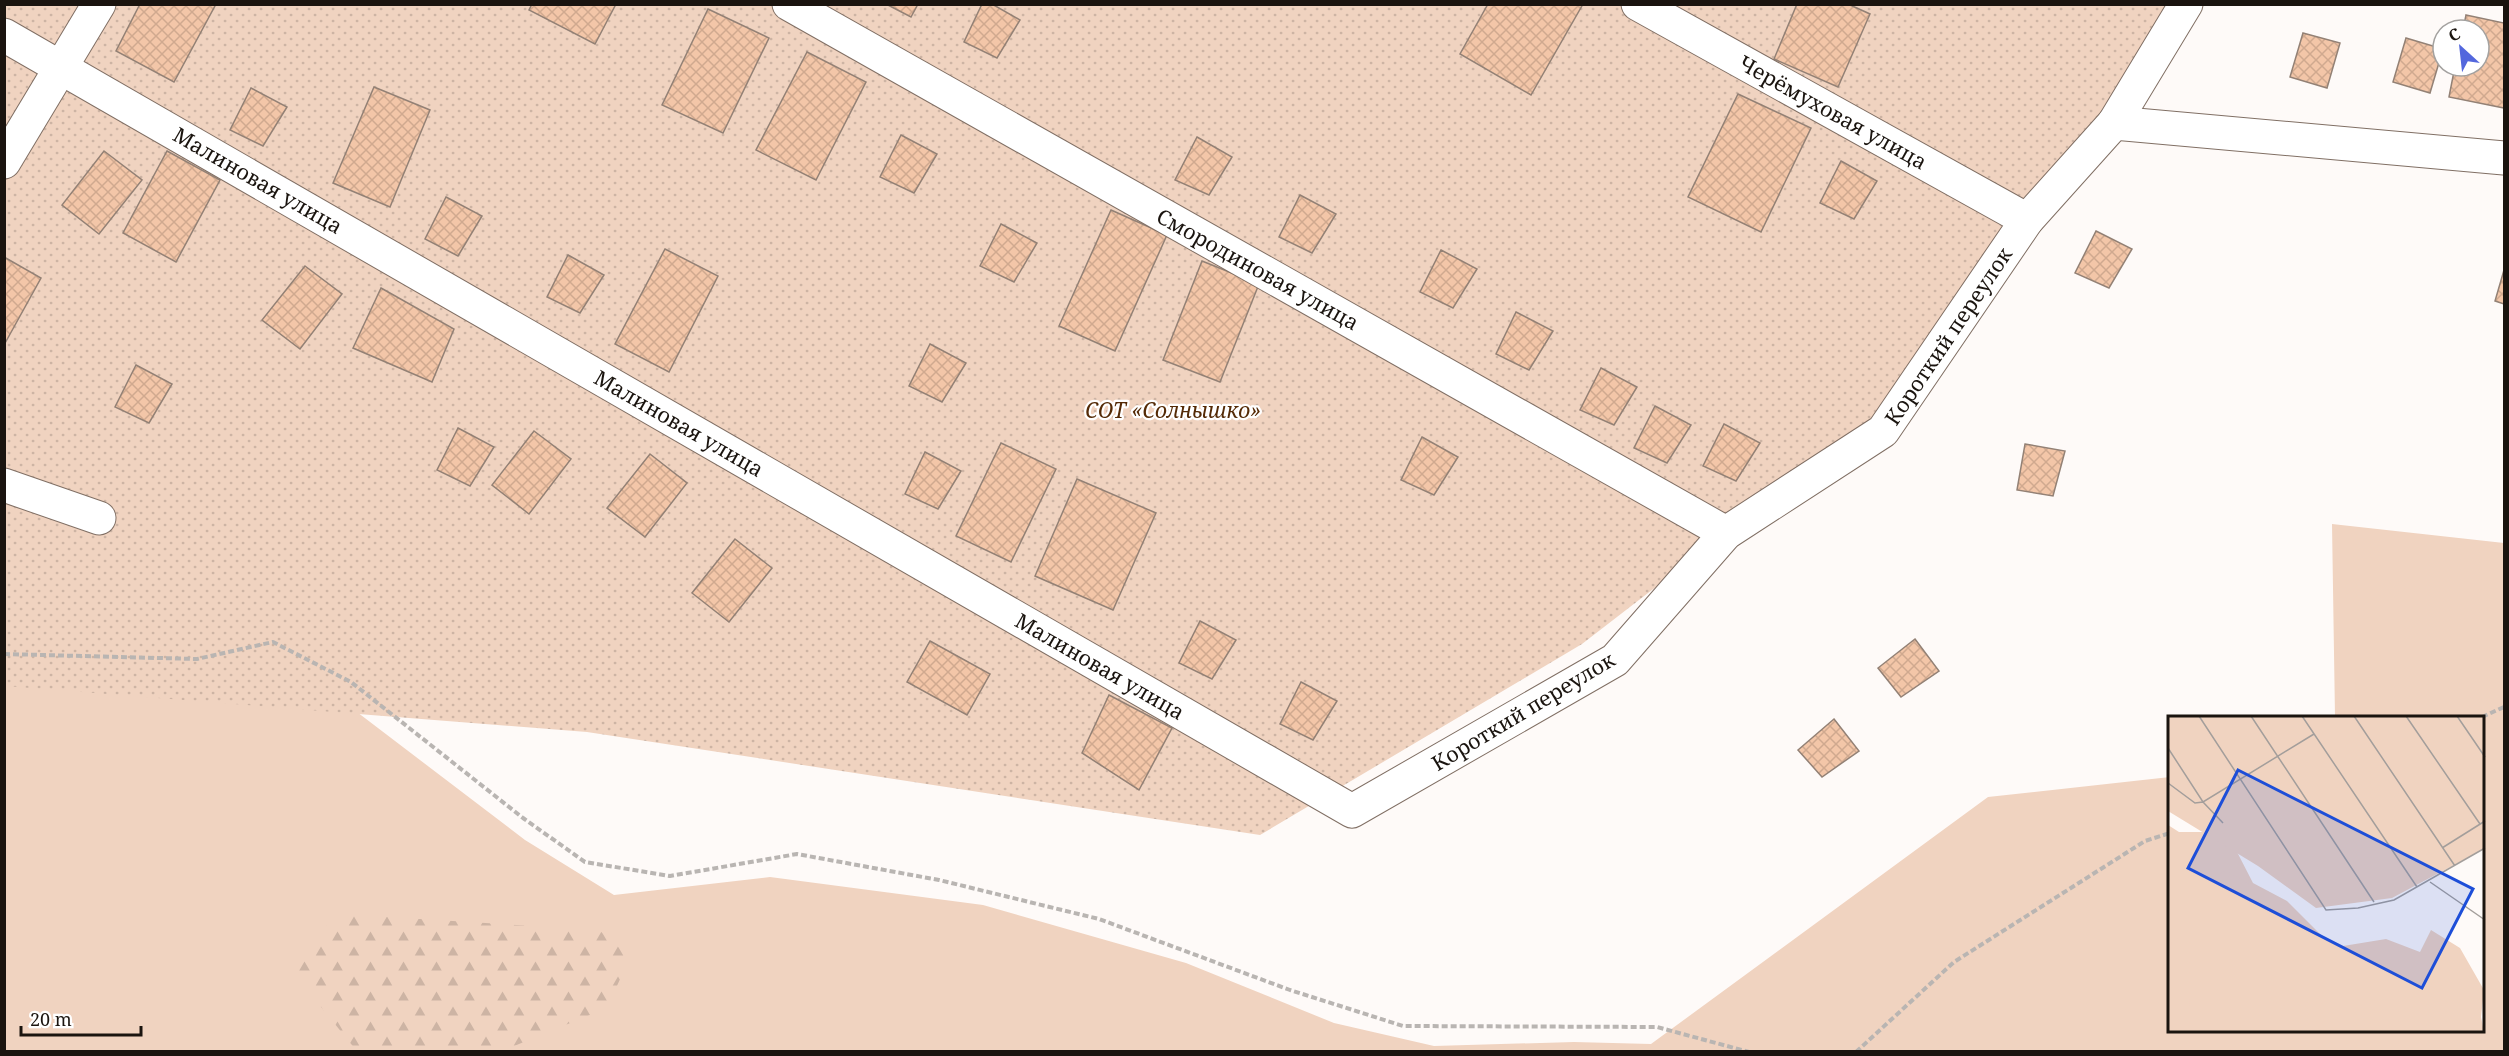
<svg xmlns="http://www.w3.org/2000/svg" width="2509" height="1056" font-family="'Noto Serif',serif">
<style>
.grass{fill:#f0d3c0}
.forest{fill:url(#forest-firs)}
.garden{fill:url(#garden-dots)}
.building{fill:url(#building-cross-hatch);stroke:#938175;stroke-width:1.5}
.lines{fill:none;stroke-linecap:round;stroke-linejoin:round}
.minor-casing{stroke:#806f64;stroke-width:35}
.path{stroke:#b9b5b2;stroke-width:4;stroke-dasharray:6 3;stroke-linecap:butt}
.minor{stroke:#fff;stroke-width:33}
.labels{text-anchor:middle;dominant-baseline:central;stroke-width:4.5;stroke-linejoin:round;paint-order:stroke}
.street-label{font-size:21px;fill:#1a140f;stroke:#fff}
.park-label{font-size:21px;font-style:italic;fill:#542a06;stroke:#fff}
.inset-road{fill:none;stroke:#a39e9b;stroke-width:1.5}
.view{fill:#1d4ed8;fill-opacity:0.15;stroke:#1d4ed8;stroke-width:3}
.inset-edge{fill:none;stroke:#1a140f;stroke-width:3}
</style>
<defs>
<pattern id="forest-firs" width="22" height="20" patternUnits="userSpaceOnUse" patternTransform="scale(1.5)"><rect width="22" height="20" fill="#f0d3c0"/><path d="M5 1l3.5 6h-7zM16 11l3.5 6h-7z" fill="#cdb4a4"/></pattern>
<pattern id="garden-dots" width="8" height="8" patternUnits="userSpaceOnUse" patternTransform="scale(1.5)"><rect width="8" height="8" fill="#f0d3c0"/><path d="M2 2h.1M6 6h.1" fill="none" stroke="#cdb4a4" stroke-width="1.8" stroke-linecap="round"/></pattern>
<pattern id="building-cross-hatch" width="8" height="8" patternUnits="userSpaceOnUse" patternTransform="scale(1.5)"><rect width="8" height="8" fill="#f3c6a8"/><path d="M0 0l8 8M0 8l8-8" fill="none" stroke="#d0a98f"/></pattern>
</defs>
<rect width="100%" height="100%" fill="#fefaf8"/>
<path class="grass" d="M2332,524l172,19v508l-2499,1v-383l306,8 214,163 89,55 156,-18 213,28 203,58 148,60 100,23 140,-4 77,2 337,-247 182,-20v253h314v-313h-149z"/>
<path class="forest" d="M338,914l261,16 31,27 -23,51 -105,43 -146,-1 -69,-85z"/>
<path class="garden" d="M4,5h2187l-20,32 -304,387 -285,220 -322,191 -673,-103 -582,-46z"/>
<g class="building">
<path d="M140,4h76l-42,78 -58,-31z"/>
<path d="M532,4h84l-21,40 -66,-34z"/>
<path d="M886,4h32l-7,13z"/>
<path d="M982,4h10l28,16 -23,38 -33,-16z"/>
<path d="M1488,4h95l-52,91 -71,-41z"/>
<path d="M1797,4h51l22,10 -32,73 -64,-28z"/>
<path d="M708,9l61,29 -46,95 -61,-28z"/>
<path d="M2466,15l38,8v85l-55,-11 6,-31h24v-36h-16z"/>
<path d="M2303,33l37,10 -13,45 -37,-11z"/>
<path d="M2406,38l37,11 -13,44 -37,-11z"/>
<path d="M807,52l59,30 -50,98 -60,-30z"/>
<path d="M374,87l56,23 -40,97 -57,-24z"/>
<path d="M251,88l36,19 -24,39 -33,-16z"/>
<path d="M1738,94l73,34 -50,104 -73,-35z"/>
<path d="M901,135l36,19 -23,39 -34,-16z"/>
<path d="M1197,137l35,20 -23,38 -34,-15z"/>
<path d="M104,151l38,29 -43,54 -37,-29z"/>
<path d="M167,151l53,29 -44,82 -53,-29z"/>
<path d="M1841,161l36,20 -23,38 -34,-16z"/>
<path d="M1300,195l36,19 -24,39 -33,-16z"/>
<path d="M446,197l36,19 -24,40 -33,-17z"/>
<path d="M1111,210l56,25 -52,116 -56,-25z"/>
<path d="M1001,224l36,19 -23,39 -34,-16z"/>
<path d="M2096,231l36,18 -23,39 -34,-15z"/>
<path d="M665,249l53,27 -49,96 -54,-28z"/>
<path d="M1441,250l36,19 -24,39 -33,-16z"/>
<path d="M568,255l36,20 -24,38 -33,-16z"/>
<path d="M4,257l37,21 -37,67z"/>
<path d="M1202,261l57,23 -39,98 -57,-22z"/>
<path d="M305,266l37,28 -42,55 -38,-29z"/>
<path d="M2504,270v34l-9,-3z"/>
<path d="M381,288l73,41 -22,53 -79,-34z"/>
<path d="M1516,312l37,19 -24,39 -33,-16z"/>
<path d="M930,344l36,19 -24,39 -33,-16z"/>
<path d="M136,365l36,19 -23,39 -34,-16z"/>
<path d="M1601,368l36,19 -23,38 -34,-15z"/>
<path d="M1655,406l36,19 -24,38 -33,-15z"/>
<path d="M1724,424l36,19 -24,38 -33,-15z"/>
<path d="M458,428l36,19 -24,39 -33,-16z"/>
<path d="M534,431l37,28 -42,55 -37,-29z"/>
<path d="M1422,437l36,20 -24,38 -33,-15z"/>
<path d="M1001,443l55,26 -45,93 -55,-26z"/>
<path d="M2025,444l40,7 -12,45 -36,-6z"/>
<path d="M925,452l36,19 -23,38 -33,-15z"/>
<path d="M650,454l37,29 -42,54 -38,-29z"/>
<path d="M1077,479l79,34 -43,97 -78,-34z"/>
<path d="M735,539l37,29 -43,54 -37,-29z"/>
<path d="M1200,621l36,19 -24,39 -33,-16z"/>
<path d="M1915,639l24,32 -38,26 -23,-29z"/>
<path d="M930,641l60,33 -23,41 -60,-33z"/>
<path d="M1301,682l36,19 -24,39 -33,-16z"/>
<path d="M1109,695l63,33 -33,62 -57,-37z"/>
<path d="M1834,719l25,32 -37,26 -24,-27z"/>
</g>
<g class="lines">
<defs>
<g id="minor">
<path d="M789,4l937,529"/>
<path d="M1638,4l389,216"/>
<path d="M4,35l1348,776 263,-151 111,-127 157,-102 144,-211 87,-97 72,-119"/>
<path d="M2114,123l390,35"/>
<path d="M4,162l95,-158"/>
<path d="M4,485l95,33"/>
</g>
</defs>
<use href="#minor" class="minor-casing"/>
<g class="path">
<path d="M4,654l193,5 76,-17 78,40 172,136 62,44 85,14 127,-22 142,26 160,39 191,71 113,36 254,1 92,25"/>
<path d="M2482,717l22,-10"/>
<path d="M1856,1052l98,-90 191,-121 25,-8"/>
</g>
<use href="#minor" class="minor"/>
</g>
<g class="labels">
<g class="street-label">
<text transform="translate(1833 112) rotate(29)">Черёмуховая улица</text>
<text transform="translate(258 180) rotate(30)">Малиновая улица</text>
<text transform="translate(1258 269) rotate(29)">Смородиновая улица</text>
<text transform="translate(1948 336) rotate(-56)">Короткий переулок</text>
<text transform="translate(679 423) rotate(30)">Малиновая улица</text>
<text transform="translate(1100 666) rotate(30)">Малиновая улица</text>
<text transform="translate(1523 711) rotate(-31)">Короткий переулок</text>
</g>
<g class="park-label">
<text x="1173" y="410">СОТ «Солнышко»</text>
</g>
</g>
<g transform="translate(2168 716)">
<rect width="316" height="316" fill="#fefaf8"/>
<path d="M0,109l11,7h26l30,16 18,35 34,18 35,35 21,10 43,-7 34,13 11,-22 29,18 24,42 -3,27 3,15h-316z" fill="#f0d3c0"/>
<path d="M58,155l24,14 2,4 -5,4 -13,-1 -13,-7 -2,-11zM2,206l8,4 3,10 -9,6 -4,15zM0,243v26l9,1 12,10 1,13 -21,18z" fill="#f0d3c0"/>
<path d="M0,0h316v133l-92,49 -76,10 -58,-42 -90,-55z" fill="#f0d3c0"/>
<path class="inset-road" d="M31,0l127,194 32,-2 36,-8 91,-52M83,0l123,186M134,0l115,171M186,0l101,150M238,0l74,108M289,0l28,41M0,32l35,54 20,21M0,67l27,20 8,-1 111,-68M274,132l43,-27M262,166l55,38"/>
<path class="view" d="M70,54l235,119 -51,99 -234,-120z"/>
<rect width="316" height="316" class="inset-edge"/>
</g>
<rect width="2509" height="1056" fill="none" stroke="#1a140f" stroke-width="12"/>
<g transform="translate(2461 48) rotate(333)"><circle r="28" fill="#ffffff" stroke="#a3a19f" stroke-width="1.5"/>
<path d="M0-4.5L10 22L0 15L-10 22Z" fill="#5367dd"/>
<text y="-9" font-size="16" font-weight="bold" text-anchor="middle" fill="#1a140f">С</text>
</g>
<path d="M21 1026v9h120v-9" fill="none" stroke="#1a140f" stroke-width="3"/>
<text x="30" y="1026" font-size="18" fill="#1a140f" stroke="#ffffff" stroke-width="4.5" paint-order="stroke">20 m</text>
</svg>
